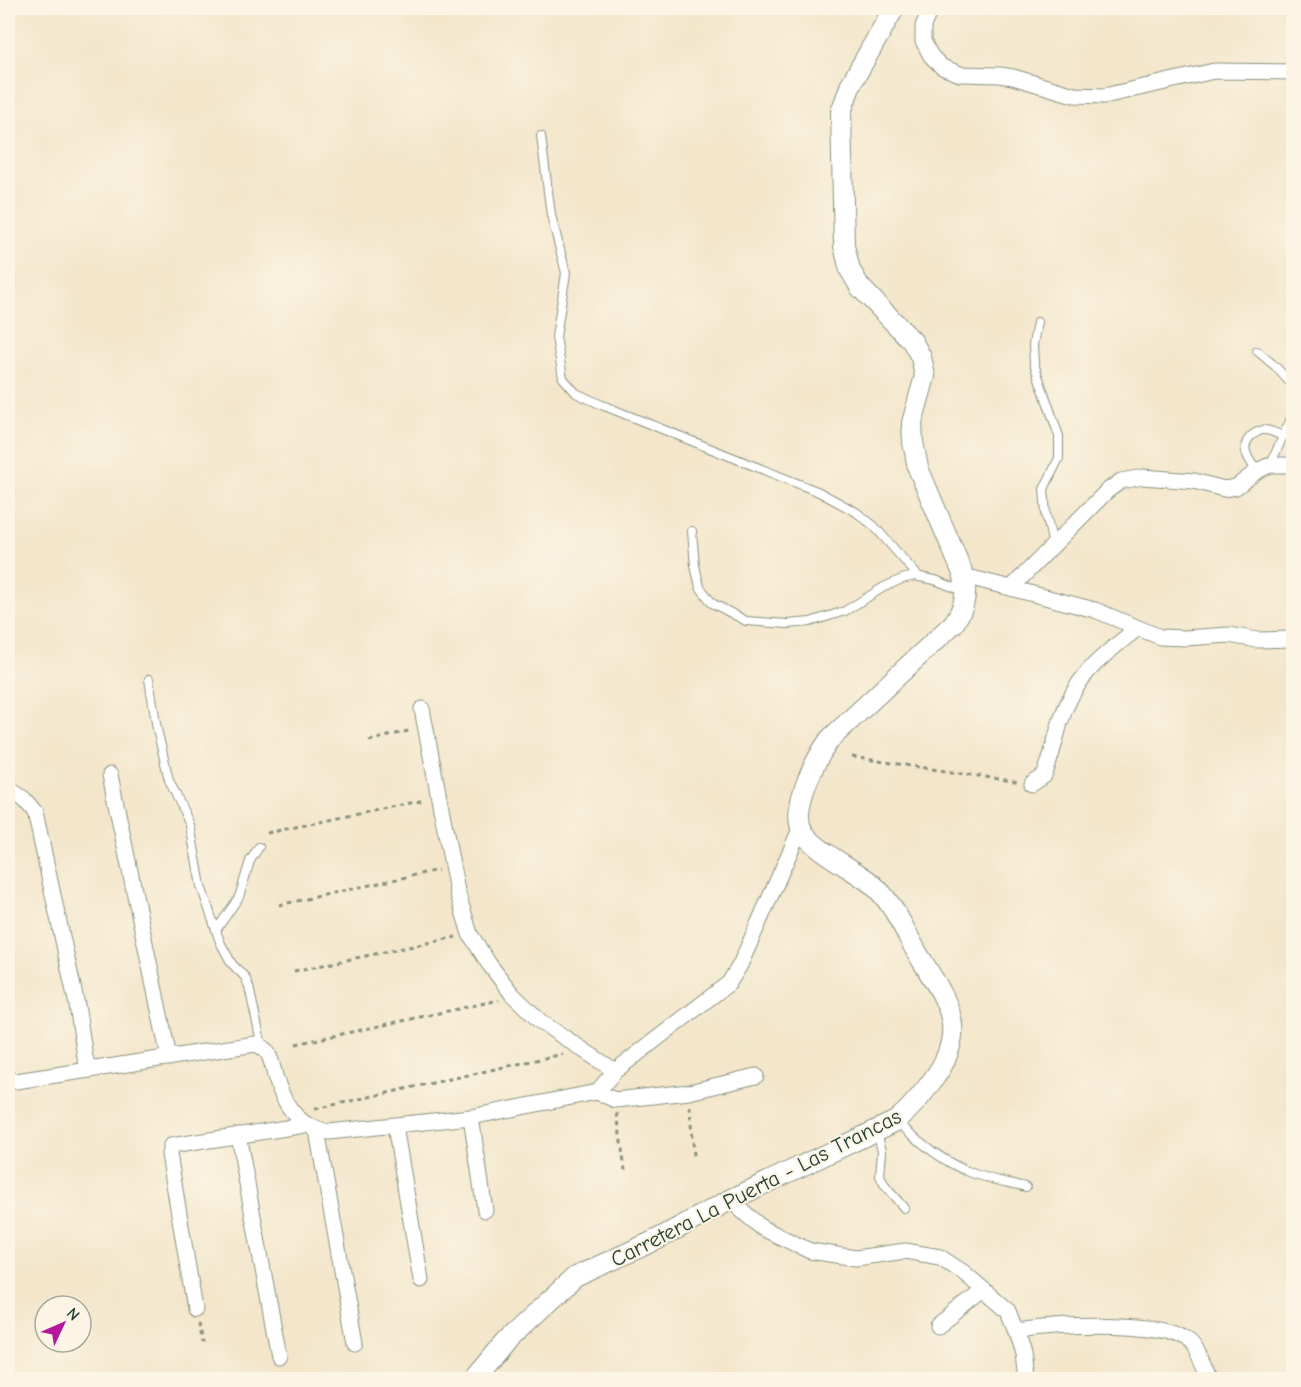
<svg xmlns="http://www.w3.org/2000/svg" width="1301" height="1387" font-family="'Comic Neue',sans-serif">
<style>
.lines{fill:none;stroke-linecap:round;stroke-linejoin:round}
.service-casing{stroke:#899280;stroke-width:10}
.minor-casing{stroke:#899280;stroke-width:17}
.tertiary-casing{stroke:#899280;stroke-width:22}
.path{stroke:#899280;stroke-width:3;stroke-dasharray:4.5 4.5;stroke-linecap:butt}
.service{stroke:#fff;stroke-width:8}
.minor{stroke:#fff;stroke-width:15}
.tertiary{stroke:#fff;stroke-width:20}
.labels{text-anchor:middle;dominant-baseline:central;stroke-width:4.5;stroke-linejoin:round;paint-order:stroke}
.street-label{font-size:22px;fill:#1f3d34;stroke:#fcf5e5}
</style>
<rect width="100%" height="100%" fill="#fcf5e5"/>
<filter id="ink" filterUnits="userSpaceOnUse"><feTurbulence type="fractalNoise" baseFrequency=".0167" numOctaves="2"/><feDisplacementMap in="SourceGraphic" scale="12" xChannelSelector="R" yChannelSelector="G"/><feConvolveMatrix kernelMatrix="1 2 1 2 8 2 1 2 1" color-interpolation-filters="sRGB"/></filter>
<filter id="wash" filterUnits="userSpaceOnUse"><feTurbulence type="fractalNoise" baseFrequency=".008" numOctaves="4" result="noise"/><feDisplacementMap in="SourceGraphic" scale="24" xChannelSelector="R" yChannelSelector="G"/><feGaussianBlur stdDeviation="1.35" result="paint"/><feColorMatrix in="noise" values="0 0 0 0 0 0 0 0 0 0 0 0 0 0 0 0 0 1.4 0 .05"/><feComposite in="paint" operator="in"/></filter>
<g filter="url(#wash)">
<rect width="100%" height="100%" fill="#f3e6cb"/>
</g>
<g filter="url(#ink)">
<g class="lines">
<defs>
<g id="service">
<path d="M541,136l10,79 15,58 -10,64 7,41 13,15 26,12 217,87 37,20 18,14 44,50"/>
<path d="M1037,322l-4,23 1,19 25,72v22l-15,31 2,25 7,31"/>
<path d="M1257,351l18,15 19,21"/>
<path d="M1270,465l24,-53"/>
<path d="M1257,471c-8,-11 -18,-23 -6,-35 4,-3 9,-6 13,-6 6,0 14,4 19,6"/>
<path d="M692,531l3,35 5,21 12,16 34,18 42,3 22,-2 35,-11 39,-24 18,-8 13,-3 20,4 28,11"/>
<path d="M149,679l8,50 12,51 21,45 11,61 19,56 12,22 13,13 4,10 13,59"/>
<path d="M217,929l22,-32 11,-36 9,-14"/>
<path d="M897,1122c21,18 43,38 70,49 18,8 40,11 59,16"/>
<path d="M877,1132l5,18 -2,26 5,10 19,22"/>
</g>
<g id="minor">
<path d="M931,8l-8,18v15l8,15 11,11 18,7 40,1 13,2 61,18 30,1 110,-25 80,1"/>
<path d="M1289,8l5,7"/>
<path d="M964,576l131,34 65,27 25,1 44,-3 28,5 37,-1"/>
<path d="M1011,588l96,-97 14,-10 22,-4 51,4 30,8 12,-2 21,-16 13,-6h24"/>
<path d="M422,709l35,182 13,43 19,30 23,30 29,28 74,49"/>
<path d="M110,775l59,283"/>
<path d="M1032,784l12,-8c7,-17 11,-35 16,-53 15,-48 41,-66 78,-95"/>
<path d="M8,788l16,11 11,13 42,193 8,52 4,13 166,-26c5,2 9,3 12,8 5,7 6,18 9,27 8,26 24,50 53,53l142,-15 126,-25 18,-21 114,-88 11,-18 61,-138"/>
<path d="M8,1080l8,1 73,-11"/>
<path d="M597,1092l18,8 74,-8 67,-16"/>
<path d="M471,1117l14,93"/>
<path d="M395,1126l26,154"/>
<path d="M317,1131l38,212"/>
<path d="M238,1135l41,221"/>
<path d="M730,1200l32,28 48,23 46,7 49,-7 35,6 23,15 45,39 8,20c36,-5 147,-14 174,12 9,9 14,24 19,37"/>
<path d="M195,1309l-26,-155 2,-8 134,-21"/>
<path d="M938,1326l46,-36"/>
<path d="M1016,1331l7,24 3,25"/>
</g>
<path id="tertiary" d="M474,1380l32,-39 69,-64 81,-37 74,-40 166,-79c15,-12 25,-25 36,-40 41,-55 12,-82 -17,-132 -12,-22 -23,-48 -43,-65 -18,-15 -63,-36 -71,-56 -9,-24 16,-71 29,-89l124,-116c11,-17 13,-28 10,-47l-46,-108 -5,-26 -1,-19 13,-47 -4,-19 -9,-16 -52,-54 -10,-17 -6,-24 -3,-134 10,-28 43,-76"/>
</defs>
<use href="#service" class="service-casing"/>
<use href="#minor" class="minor-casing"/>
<use href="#tertiary" class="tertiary-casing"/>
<g class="path">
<path d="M1289,499l5,31"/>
<path d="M369,741l43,-11"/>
<path d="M852,757l167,25"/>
<path d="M267,833l158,-33"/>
<path d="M279,905l159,-35"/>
<path d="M294,971l162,-34"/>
<path d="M296,1044l203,-44"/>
<path d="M690,1106l3,50"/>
<path d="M315,1109l248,-55"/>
<path d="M617,1113l8,57"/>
<path d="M198,1323l4,20"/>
</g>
<use href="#service" class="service"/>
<use href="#minor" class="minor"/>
<use href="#tertiary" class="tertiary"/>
</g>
</g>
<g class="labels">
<g class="street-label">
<text transform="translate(756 1188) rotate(-27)">Carretera La Puerta - Las Trancas</text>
</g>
</g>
<rect width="1301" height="1387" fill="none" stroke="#fcf5e5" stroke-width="30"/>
<g transform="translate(63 1324) rotate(46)"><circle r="28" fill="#fcf5e5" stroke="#a4ab9e" stroke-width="1.5"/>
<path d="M0-4.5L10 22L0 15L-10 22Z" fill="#b5179e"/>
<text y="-9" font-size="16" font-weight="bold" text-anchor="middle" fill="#1f3d34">N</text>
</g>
</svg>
